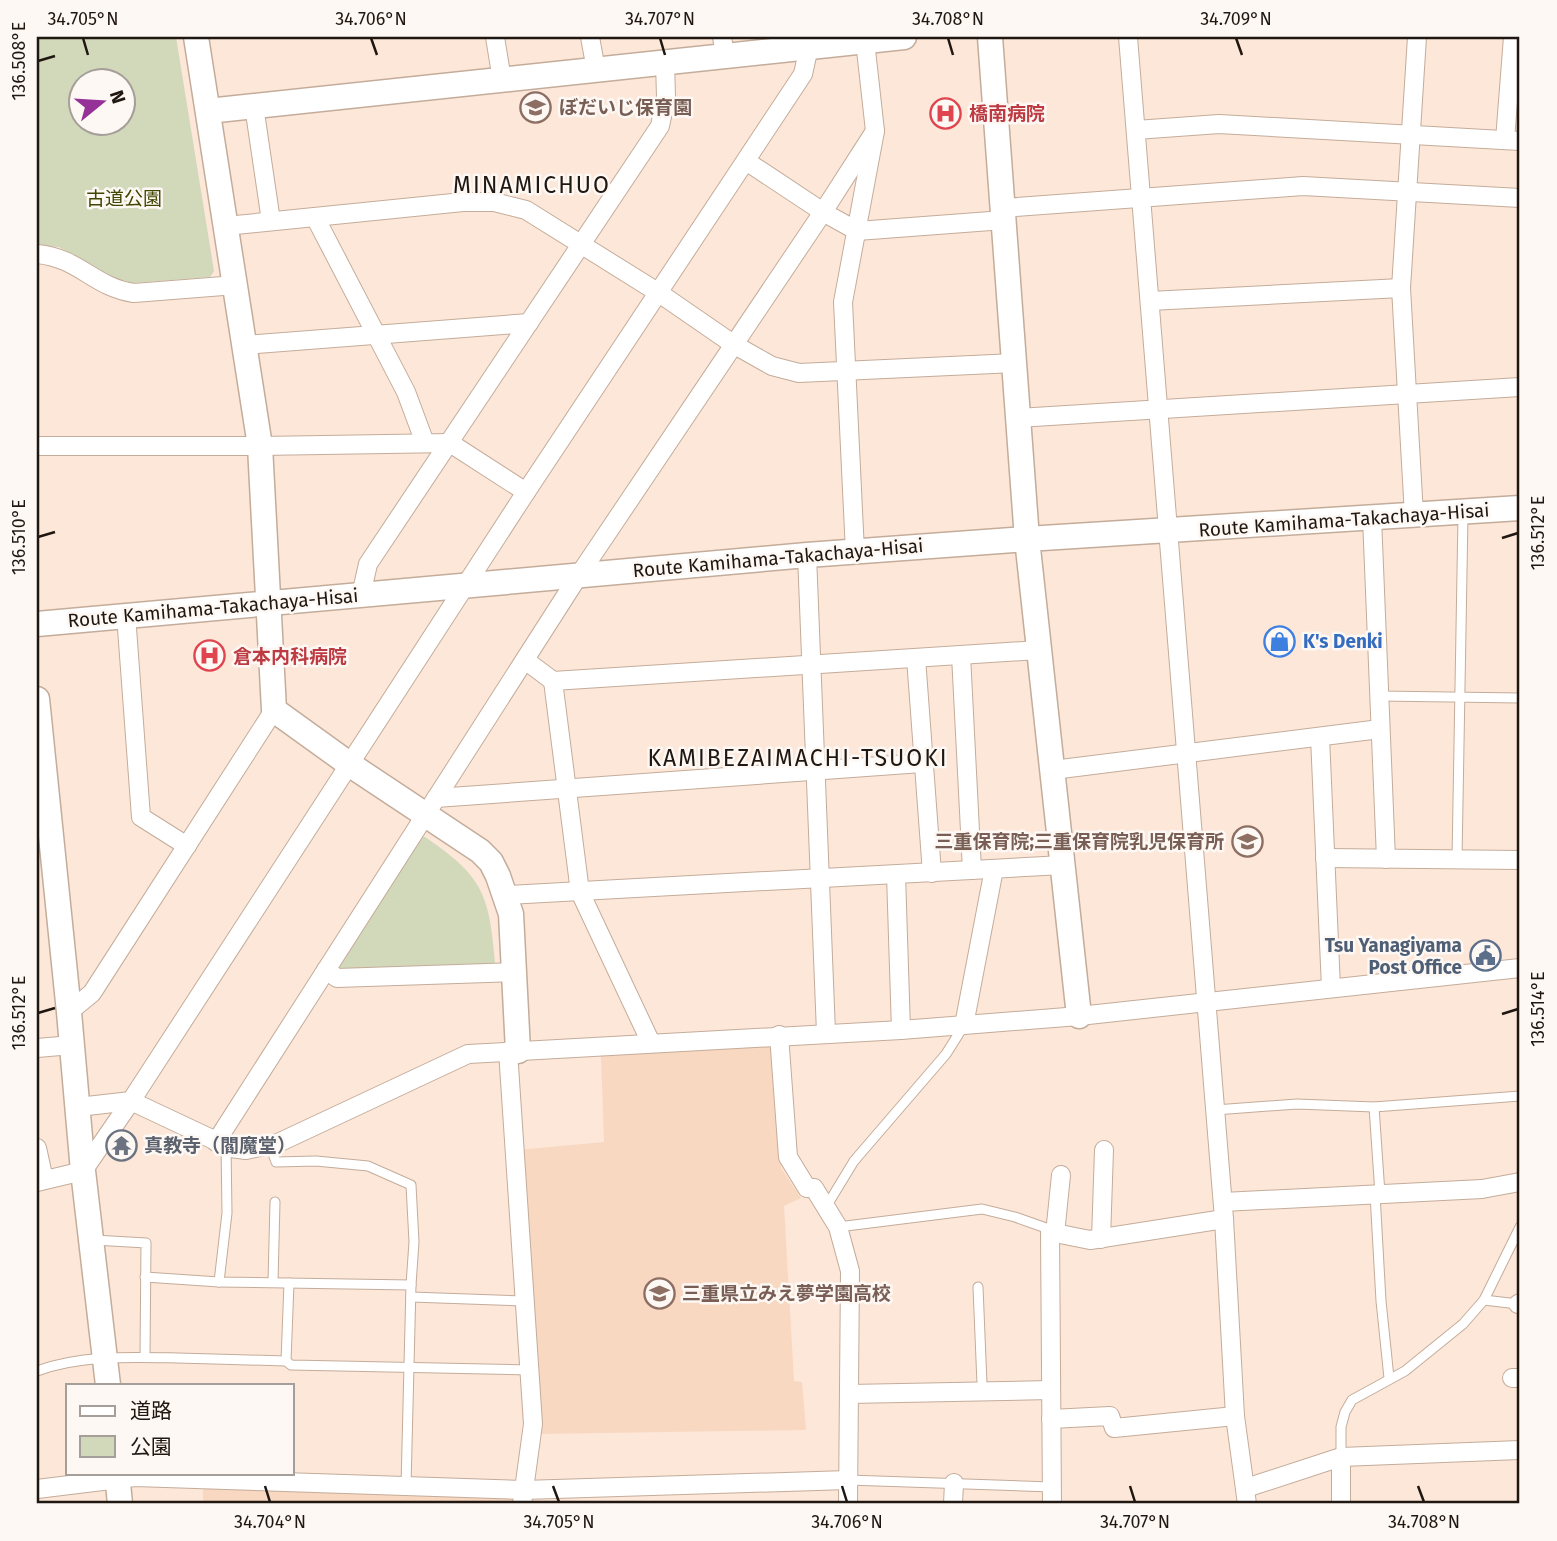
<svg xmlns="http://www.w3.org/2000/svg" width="1557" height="1541" font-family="'Fira Sans','Noto Sans JP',sans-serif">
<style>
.built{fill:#f8d8c1}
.green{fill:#d2d8ba;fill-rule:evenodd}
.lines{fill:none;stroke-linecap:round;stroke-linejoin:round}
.lane-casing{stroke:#c4ac9a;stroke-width:11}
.street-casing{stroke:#c4ac9a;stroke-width:20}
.secondary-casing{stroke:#c4ac9a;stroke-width:27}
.lane{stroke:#fff;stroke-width:9}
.street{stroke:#fff;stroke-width:18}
.secondary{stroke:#fff;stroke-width:24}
.ticks{fill:none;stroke:#201711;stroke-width:2.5}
.labels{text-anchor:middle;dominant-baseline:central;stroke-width:5;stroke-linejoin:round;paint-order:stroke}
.education-label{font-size:19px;font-weight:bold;fill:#785e54;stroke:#fdf8f4;text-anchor:start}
.health-label{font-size:19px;font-weight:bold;fill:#be3a42;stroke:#fdf8f4;text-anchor:start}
.park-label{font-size:19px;fill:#3f4700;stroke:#fdf8f4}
.street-label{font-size:19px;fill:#201711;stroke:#fdf8f4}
.shop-label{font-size:19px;font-weight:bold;fill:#366cbe;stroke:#fdf8f4;text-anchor:start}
.service-label{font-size:19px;font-weight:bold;fill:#4e5e75;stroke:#fdf8f4;text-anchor:end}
.worship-label{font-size:19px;font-weight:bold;fill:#5b616d;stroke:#fdf8f4;text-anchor:start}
.quarter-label{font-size:23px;letter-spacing:2px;fill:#201711;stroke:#fdf8f4}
.neatline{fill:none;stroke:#201711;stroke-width:2.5}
.ticks-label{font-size:18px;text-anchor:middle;fill:#201711}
</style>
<rect width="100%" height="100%" fill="#fce7d9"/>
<g class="built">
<path d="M771,1046l4,4 6,118 20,30 -17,8 10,175 8,1 4,48 -269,4 -19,-284 86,-8 -3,-86z"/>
<path d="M203,1486l310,10 4,8h-314z"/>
</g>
<g class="green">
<path d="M37,37h139l38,234 -4,6 -77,6 -23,-6 -51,-30 -22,-1zM80,80h42v42h-42z"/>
<path d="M420,837h5c59,40 64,58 70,127l-153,9 -4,-7z"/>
</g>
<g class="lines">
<defs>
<g id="lane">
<path d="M1379,696l141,2"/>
<path d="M1457,859l6,-344"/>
<path d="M1374,1107l6,87"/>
<path d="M1215,1110l82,-6 77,3 146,-11"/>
<path d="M270,1145l6,17 40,-1 52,5 43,19 3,57 -3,43"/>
<path d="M1375,1194l6,107 8,77"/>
<path d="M826,1207l28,-46 92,-107 17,-27"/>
<path d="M838,1227l144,-18 33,8 31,11 4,4"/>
<path d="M94,1240l52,3 -1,114"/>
<path d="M145,1277l74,5 192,3 -5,201"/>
<path d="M219,1282l8,-69 -1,-67"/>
<path d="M273,1282l2,-80"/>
<path d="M978,1287l4,97 -3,7"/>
<path d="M411,1297l113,4"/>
<path d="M1484,1300l34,4"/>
<path d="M286,1361l3,-78"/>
<path d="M37,1371c44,-16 93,-14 140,-13 36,1 73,2 109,3l5,4 238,5"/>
<path d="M1341,1457v-30l4,-15 7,-12 53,-29 58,-47 21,-24 36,-73"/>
<path d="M848,1480l203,7"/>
</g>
<g id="street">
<path d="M495,37l7,43"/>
<path d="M590,37l6,33"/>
<path d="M722,37l3,18"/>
<path d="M1128,37l96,1182 11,197 12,88"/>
<path d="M254,106l17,115"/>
<path d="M1136,130l83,-6 301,17"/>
<path d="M1505,140l8,-103"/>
<path d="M746,161l77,51 34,19 147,-11"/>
<path d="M1003,208l300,-22 217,12"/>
<path d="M315,217l91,175 19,51"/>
<path d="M226,226l237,-24h31l32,8 133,83 74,51 39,22 27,7 216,-10"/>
<path d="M37,254c43,4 56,33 97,39l102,-8"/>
<path d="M1150,301l251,-13"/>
<path d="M245,345l284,-22"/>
<path d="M1018,418l502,-31"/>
<path d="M37,446h223l190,-3 76,49"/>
<path d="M1414,515l-13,-227 16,-251"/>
<path d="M1372,518l14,341"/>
<path d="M855,552l-12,-250 32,-171 -10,-90"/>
<path d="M807,555l19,478"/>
<path d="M361,595l7,-31 292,-438 6,-29 -1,-35"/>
<path d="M126,615l15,202 46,29"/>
<path d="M961,655l11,215"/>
<path d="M916,658l16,215"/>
<path d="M525,660l28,21 486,-31"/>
<path d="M553,681l27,211 71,151"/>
<path d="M1320,737l11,251"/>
<path d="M1053,770l327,-41"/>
<path d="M436,798l486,-35"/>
<path d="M1325,858l195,2"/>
<path d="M896,875l5,155"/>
<path d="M506,895l557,-30"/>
<path d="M326,970l11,8 178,-6"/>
<path d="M69,1012l23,-19 182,-283"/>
<path d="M964,1025l30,-156"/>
<path d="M779,1035l9,122 19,31h7l24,39 12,44 -2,233"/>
<path d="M37,1048l35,-3"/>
<path d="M508,1051l25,373 -11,80"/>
<path d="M78,1107l53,-6 100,47 15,2 32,-7 190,-89 433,-24 178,-14 441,-48"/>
<path d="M216,1142l363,-567 244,-363 52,-81"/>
<path d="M37,1148l7,32"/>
<path d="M37,1182l46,-11 48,-70 395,-609 277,-418 6,-27"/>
<path d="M1223,1202l259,-13 38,-7"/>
<path d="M1055,1234l6,-59"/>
<path d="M1101,1239l3,-89"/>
<path d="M1518,1304l2,-1"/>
<path d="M1512,1378h8"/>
<path d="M849,1394l202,-4"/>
<path d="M1051,1419l59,-3 4,12 121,-12"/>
<path d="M1246,1488l95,-31 179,-7"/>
<path d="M37,1489l98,-12 388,13 325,-10"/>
<path d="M953,1504l1,-21"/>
<path d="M1052,1504l-2,-272 40,8 134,-21"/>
<path d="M1341,1504v-47"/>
</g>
<g id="secondary">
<path d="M196,37l64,409 14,264 75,54 131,87 11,11 7,14 13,38 7,137"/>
<path d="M990,37l37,502 52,477"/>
<path d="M208,111l696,-74"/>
<path d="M37,624l770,-69 220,-16 493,-31"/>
<path d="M37,699l32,313 14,159 25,214"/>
<path d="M117,1473l3,31"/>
</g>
</defs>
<use href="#lane" class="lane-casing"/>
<use href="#street" class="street-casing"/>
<use href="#secondary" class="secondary-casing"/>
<use href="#lane" class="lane"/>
<use href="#street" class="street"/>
<use href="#secondary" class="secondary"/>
</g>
<path class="ticks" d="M83,38l5,17M371,38l6,17M660,38l5,17M948,38l5,17M1236,38l6,17M38,61l17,-5M38,537l17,-5M1502,538l16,-5M38,1013l17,-5M1502,1014l16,-5M265,1486l5,16M553,1486l6,16M842,1486l5,16M1130,1486l5,16M1418,1486l6,16"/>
<defs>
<symbol id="school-ring" viewBox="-11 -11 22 22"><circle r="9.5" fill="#fdf8f4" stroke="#8d6e63" stroke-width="1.5"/><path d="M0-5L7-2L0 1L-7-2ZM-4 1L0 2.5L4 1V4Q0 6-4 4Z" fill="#8d6e63"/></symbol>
<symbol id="hospital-ring" viewBox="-11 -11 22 22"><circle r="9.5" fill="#fdf8f4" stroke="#e0444e" stroke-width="1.5"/><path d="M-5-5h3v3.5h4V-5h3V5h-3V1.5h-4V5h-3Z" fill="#e0444e"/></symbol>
<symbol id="shop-ring" viewBox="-11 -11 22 22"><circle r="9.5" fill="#fdf8f4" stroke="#3f7fe0" stroke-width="1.5"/><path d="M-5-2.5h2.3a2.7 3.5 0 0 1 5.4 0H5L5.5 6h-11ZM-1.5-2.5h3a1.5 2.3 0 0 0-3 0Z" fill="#3f7fe0"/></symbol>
<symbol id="civic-ring" viewBox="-11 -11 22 22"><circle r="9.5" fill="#fdf8f4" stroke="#5c6f8a" stroke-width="1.5"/><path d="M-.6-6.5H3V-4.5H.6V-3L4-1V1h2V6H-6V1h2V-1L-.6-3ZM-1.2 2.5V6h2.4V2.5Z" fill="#5c6f8a"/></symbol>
<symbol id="temple-ring" viewBox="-11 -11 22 22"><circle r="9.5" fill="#fdf8f4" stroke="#6b7280" stroke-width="1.5"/><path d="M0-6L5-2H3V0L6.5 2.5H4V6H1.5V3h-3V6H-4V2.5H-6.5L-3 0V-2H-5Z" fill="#6b7280"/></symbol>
</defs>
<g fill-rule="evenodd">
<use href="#school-ring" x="518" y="90" width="35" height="35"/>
<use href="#hospital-ring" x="928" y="96" width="35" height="35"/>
<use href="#shop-ring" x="1262" y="624" width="35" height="35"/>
<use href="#hospital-ring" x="192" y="638" width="35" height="35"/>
<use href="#school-ring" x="1230" y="824" width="35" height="35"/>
<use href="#civic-ring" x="1468" y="938" width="35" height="35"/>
<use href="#temple-ring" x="104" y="1128" width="35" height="35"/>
<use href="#school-ring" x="642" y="1276" width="35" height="35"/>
</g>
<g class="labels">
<g class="education-label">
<text x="559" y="107">ぼだいじ保育園</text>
<text x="1224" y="841" text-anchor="end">三重保育院;三重保育院乳児保育所</text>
<text x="682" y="1293">三重県立みえ夢学園高校</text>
</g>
<g class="health-label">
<text x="969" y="113">橋南病院</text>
<text x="233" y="656">倉本内科病院</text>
</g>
<g class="park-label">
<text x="124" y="198">古道公園</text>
</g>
<g class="street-label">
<text transform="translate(1344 520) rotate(-4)">Route Kamihama-Takachaya-Hisai</text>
<text transform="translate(778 558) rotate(-5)">Route Kamihama-Takachaya-Hisai</text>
<text transform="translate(213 608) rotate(-5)">Route Kamihama-Takachaya-Hisai</text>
</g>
<g class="shop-label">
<text x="1303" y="641">K's Denki</text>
</g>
<g class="service-label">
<text x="1462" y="945">Tsu Yanagiyama<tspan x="1462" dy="22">Post Office</tspan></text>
</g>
<g class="worship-label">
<text x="144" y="1145">真教寺（閻魔堂）</text>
</g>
<g class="quarter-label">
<text x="532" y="185">MINAMICHUO</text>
<text x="798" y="758">KAMIBEZAIMACHI-TSUOKI</text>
</g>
</g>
<rect width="1557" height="1541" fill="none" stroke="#fdf8f4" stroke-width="77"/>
<rect x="66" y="1384" width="228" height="91" fill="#fdf8f4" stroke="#a59e99" stroke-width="2"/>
<rect x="80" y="1406" width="35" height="10" fill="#ffffff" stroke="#a59e99" stroke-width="2"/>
<text x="130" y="1418" font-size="21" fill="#201711">道路</text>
<rect x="80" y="1436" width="35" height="21" fill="#d2d8ba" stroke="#a59e99" stroke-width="2"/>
<text x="130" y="1454" font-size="21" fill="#201711">公園</text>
<g transform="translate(102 102) rotate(72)"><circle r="33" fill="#fdf8f4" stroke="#a59e99" stroke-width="2"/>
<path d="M0-5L12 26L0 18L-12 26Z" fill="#963297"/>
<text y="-10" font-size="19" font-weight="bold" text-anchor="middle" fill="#201711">N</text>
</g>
<rect x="38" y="38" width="1480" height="1464" class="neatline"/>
<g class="ticks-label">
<text x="83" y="25">34.705°N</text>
<text x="371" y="25">34.706°N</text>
<text x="660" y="25">34.707°N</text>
<text x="948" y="25">34.708°N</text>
<text x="1236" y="25">34.709°N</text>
<text transform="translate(19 61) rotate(-90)" y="6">136.508°E</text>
<text transform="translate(1538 533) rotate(-90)" y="6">136.512°E</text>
<text transform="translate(19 537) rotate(-90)" y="6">136.510°E</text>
<text transform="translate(1538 1009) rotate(-90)" y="6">136.514°E</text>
<text transform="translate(19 1013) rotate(-90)" y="6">136.512°E</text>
<text x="270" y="1528">34.704°N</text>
<text x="559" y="1528">34.705°N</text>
<text x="847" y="1528">34.706°N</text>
<text x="1135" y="1528">34.707°N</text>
<text x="1424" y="1528">34.708°N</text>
</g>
</svg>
